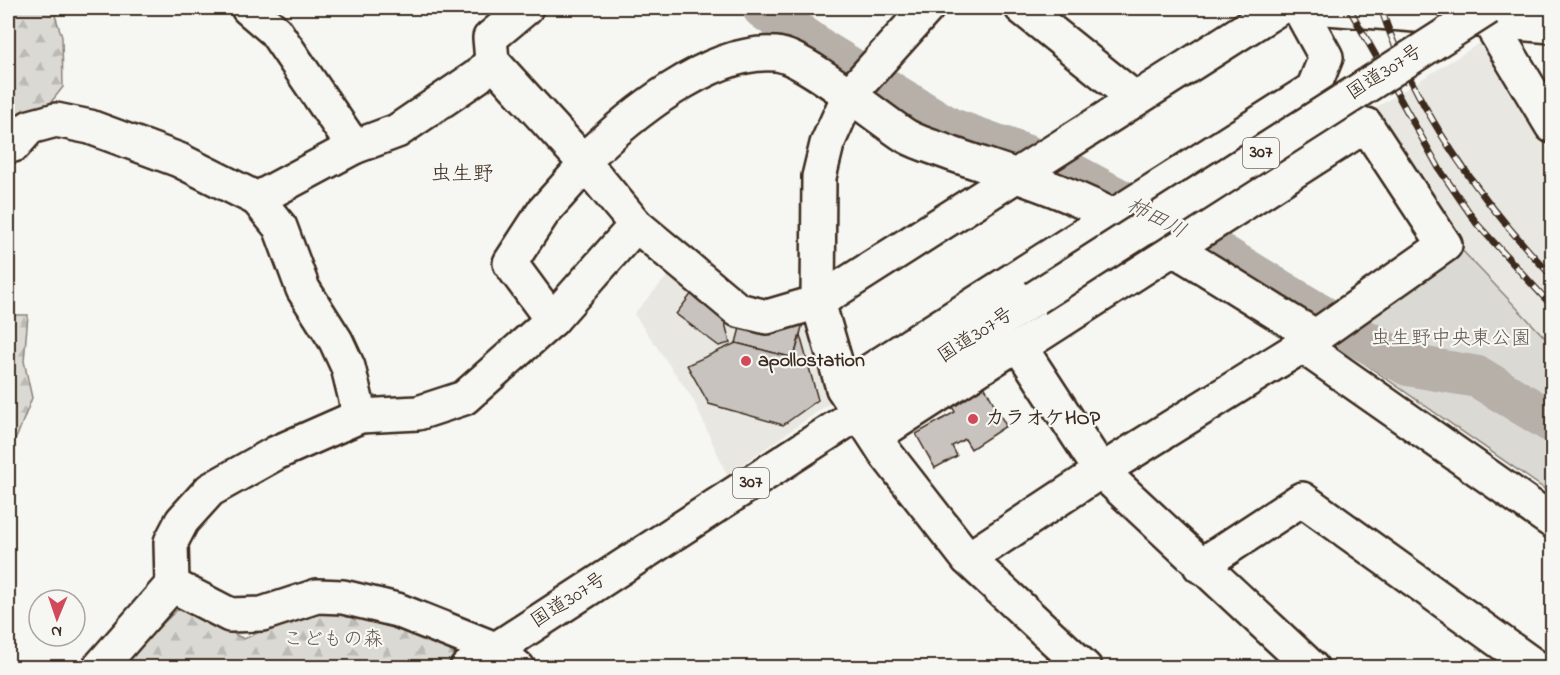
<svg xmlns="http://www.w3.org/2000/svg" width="1560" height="675" font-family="'Indie Flower','Klee One',sans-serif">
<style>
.built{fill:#e8e7e2}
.green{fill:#dad9d3;stroke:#8a8278;stroke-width:1.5}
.forest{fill:url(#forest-firs);stroke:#8a8278;stroke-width:1.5}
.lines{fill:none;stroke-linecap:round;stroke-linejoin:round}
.river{stroke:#b6b0a9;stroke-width:42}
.building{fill:#c8c3be;stroke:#3b2a1e;stroke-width:1.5}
.minor-casing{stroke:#3b2a1e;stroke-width:38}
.highway-casing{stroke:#3b2a1e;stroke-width:38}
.minor{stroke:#f6f6f2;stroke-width:33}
.highway{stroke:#f6f6f2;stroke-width:33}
.rail-casing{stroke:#3b2a1e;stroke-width:7}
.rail{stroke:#f6f6f2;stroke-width:4.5;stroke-dasharray:14;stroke-linecap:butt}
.highway-bridge-casing{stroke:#3b2a1e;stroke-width:38;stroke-linecap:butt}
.highway-bridge{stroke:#f6f6f2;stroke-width:33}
.poi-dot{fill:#d1495b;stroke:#f6f6f2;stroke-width:2}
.labels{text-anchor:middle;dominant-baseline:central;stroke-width:4.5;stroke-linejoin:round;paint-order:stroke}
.shield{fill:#f6f6f2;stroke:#73675e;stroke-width:1.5}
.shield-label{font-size:18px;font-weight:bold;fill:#3b2a1e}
.street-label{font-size:20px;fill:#3b2a1e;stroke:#f6f6f2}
.park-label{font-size:20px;fill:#63564b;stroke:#f6f6f2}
.poi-label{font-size:20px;font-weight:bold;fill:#3b2a1e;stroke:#f6f6f2;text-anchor:start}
.neighbourhood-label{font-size:21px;fill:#3b2a1e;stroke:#f6f6f2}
.water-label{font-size:21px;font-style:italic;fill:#605248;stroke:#f6f6f2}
</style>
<defs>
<pattern id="forest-firs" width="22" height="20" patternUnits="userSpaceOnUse" patternTransform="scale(1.5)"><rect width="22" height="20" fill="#dad9d3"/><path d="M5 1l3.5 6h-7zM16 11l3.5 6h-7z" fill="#bcbab5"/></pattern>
</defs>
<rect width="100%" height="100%" fill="#f6f6f2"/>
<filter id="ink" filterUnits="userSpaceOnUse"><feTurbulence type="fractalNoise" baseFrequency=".0167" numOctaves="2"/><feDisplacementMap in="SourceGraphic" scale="12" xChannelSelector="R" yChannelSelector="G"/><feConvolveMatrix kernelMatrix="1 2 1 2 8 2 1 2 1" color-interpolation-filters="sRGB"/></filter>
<g filter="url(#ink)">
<g class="built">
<path d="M1485,40l67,116v189l-95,-100 -88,-133z"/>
<path d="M672,271l70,52 68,-7 26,83 -109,76 -34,-76 -59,-85z"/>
</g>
<path class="green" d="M1457,245l95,100v149l-220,-153z"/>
<g class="forest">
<path d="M8,8h60l-13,7 7,22 1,50 -55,70z"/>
<path d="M8,315h20l-4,46 8,37 -15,38 -9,11z"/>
<path d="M180,607l64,32 40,-18 47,-9 90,18 37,27 -18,11h-323z"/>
</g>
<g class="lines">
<path class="river" d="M763,8l61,44 125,76 112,40 154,83 110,67 83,47 70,12 74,45"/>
</g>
<g class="building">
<path d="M692,293l32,26 6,24 -11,3 -43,-32z"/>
<path d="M804,319l-10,39 -58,-15 5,-19z"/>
<path d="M800,335l18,65 -35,25 -74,-21 -22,-39 49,-22 58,15z"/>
<path d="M982,382l24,44 -35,23 -6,-10 -13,7 5,10 -22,12 -19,-34 39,-22 -5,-9z"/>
</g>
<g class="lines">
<defs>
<g id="minor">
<path d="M248,8l27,23 79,116"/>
<path d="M526,8l-36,30 2,23 91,100 53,64 102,85 29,7 51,-15 461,-294"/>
<path d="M927,8l-78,87 -22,49 -8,33 -1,125 25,86 43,66 82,105 117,109"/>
<path d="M1022,8l112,90"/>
<path d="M1327,8l225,18"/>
<path d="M1489,21l63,105"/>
<path d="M14,145l16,-18 26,-7 34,7 89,33 78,39 97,-52 43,-16 81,-55 14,-15"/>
<path d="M583,161c44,-43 127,-113 193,-107 28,2 103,65 130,82 14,8 31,12 46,18 40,14 81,26 120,43 85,36 164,92 243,139"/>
<path d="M257,199l23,28 23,62 33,52 12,26 12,49"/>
<path d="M552,320l-42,-57 34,-52 42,-47"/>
<path d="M1302,346l250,175"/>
<path d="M843,388l470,-299 13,-32 -27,-49"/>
<path d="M875,436l133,-86 12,-3"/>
<path d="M968,559l133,-88 201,-125 143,-101 -79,-120 -346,222 81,124 211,197"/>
<path d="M1200,566l102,-67 235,169"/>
<path d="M172,585l58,30 32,-1 55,-18 26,1 54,13 98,39 23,19"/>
<path d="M99,668l73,-83 -1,-43 11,-21 28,-31 66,-37 84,-37 58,-3 46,-15 88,-78 84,-95"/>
</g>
<path id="highway" d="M467,668l568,-370"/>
</defs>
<use href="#minor" class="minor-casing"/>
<use href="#highway" class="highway-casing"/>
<use href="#minor" class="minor"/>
<use href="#highway" class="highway"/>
<defs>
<g id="rail">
<path d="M1349,8l91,162 37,54 75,82"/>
<path d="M1381,8c32,98 100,194 171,268"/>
</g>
</defs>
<use href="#rail" class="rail-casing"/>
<use href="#rail" class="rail"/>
<defs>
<path id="highway-bridge" d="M1035,298l453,-290"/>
</defs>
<use href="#highway-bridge" class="highway-bridge-casing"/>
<use href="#highway-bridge" class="highway-bridge"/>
</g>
</g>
<g class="poi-dot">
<circle cx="746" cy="361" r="6"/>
<circle cx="973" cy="419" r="6"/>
</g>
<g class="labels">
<g class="shield">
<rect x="1243" y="138" width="36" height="30" rx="4.5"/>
<rect x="733" y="468" width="36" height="30" rx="4.5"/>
</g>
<g class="shield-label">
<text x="1261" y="153">307</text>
<text x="751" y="483">307</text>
</g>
<g class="street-label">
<text transform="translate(1385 73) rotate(-33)">国道307号</text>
<text transform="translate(976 336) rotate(-33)">国道307号</text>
<text transform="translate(569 601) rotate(-33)">国道307号</text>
</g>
<g class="park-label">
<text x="1451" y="339">虫生野中央東公園</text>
<text x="333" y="640">こどもの森</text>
</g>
<g class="poi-label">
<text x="758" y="361">apollostation</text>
<text x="985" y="419">カラオケHOP</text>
</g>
<g class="neighbourhood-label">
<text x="462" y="175">虫生野</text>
</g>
<g class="water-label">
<text transform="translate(1156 219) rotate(28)">柿田川</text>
</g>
</g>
<rect width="1560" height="675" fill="none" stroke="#f6f6f2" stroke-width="30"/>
<rect x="15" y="15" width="1530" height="645" fill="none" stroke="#3b2a1e" stroke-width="2" filter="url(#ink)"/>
<g transform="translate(57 618) rotate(182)"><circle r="28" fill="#f6f6f2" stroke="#aba49d" stroke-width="1.5"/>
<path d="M0-4.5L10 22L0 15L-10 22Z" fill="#d1495b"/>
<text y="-9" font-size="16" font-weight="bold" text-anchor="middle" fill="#3b2a1e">N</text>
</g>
</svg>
